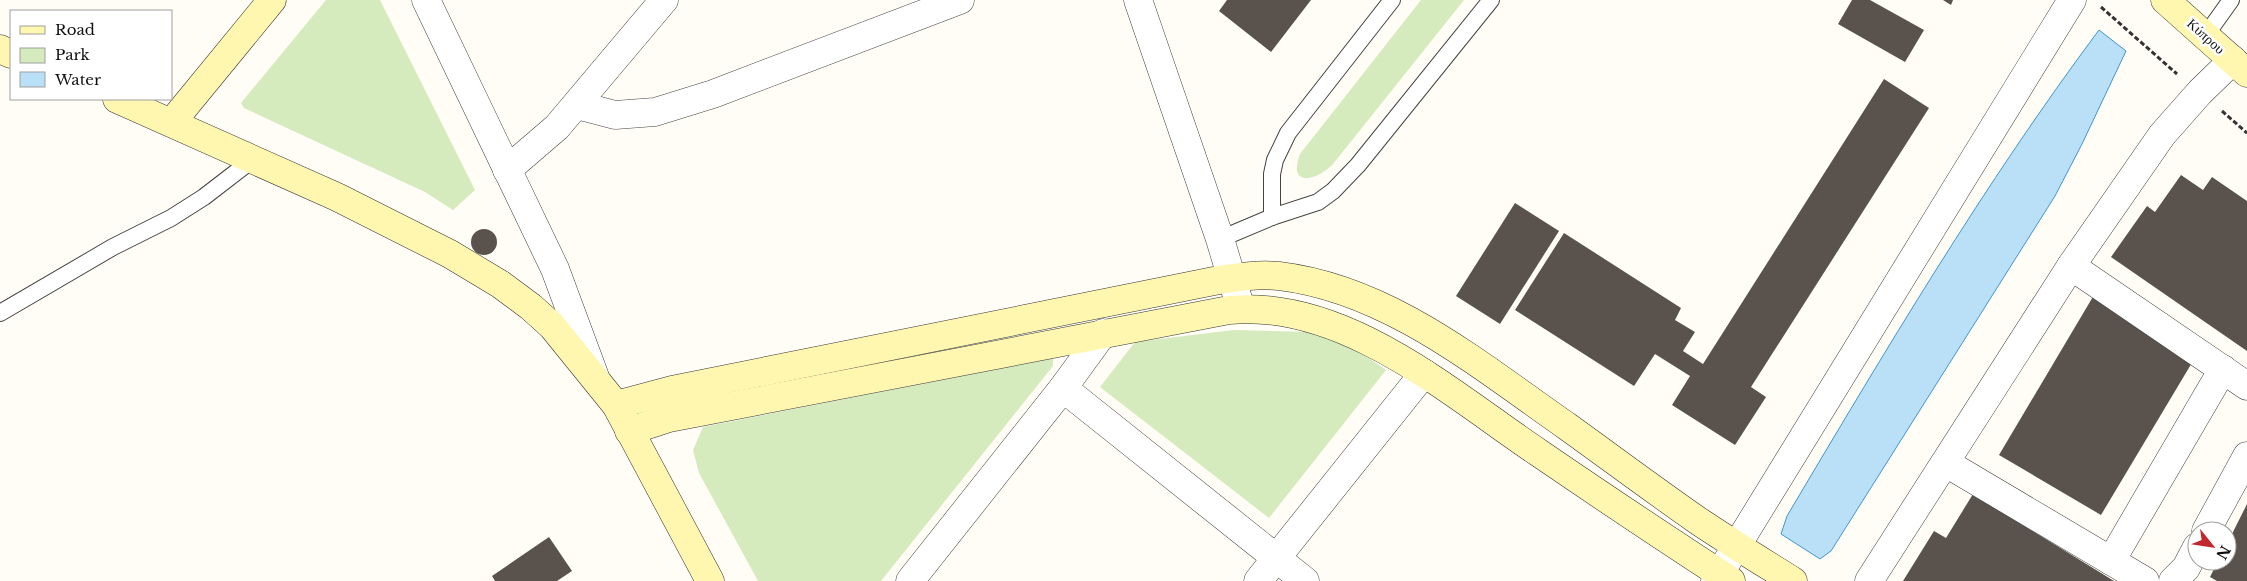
<svg xmlns="http://www.w3.org/2000/svg" width="2247" height="581" font-family="'Libre Baskerville',serif">
<style>
.green{fill:#d5ebbd}
.water{fill:#b9e0f7;stroke:#3f96cf}
.building{fill:#5a524d}
.lines{fill:none;stroke-linecap:round;stroke-linejoin:round}
.lane-casing{stroke:#444;stroke-width:18}
.street-casing{stroke:#444;stroke-width:29}
.secondary-casing{stroke:#333;stroke-width:29}
.path{stroke:#333;stroke-width:3;stroke-dasharray:5 2.5;stroke-linecap:butt}
.lane{stroke:#fff;stroke-width:16}
.street{stroke:#fff;stroke-width:28}
.secondary{stroke:#fff6b0;stroke-width:28}
.labels{text-anchor:middle;dominant-baseline:central;stroke-width:5;stroke-linejoin:round;paint-order:stroke}
.street-label{font-size:14px;fill:#111;stroke:#fff}
</style>
<rect width="100%" height="100%" fill="#fffdf5"/>
<g class="green">
<path d="M326,0h54l95,190 -22,20 -28,-18 -181,-84 -3,-5z"/>
<path d="M1421,0h43l-131,164c-16,17 -46,24 -33,-10z"/>
<path d="M1234,330l80,2 34,12 38,26 -117,148 -169,-131 35,-45z"/>
<path d="M1053,358v8l-172,215h-123l-59,-108 -6,-23 10,-23z"/>
</g>
<path class="water" d="M2099,30l27,21 -44,93 -27,52 -224,355 -11,8 -39,-25 6,-18c98,-165 197,-332 312,-486z"/>
<g class="building">
<path d="M1227,0h84l-40,52 -52,-41z"/>
<path d="M1852,0h18l54,30 -19,32 -67,-38z"/>
<path d="M1943,0h10l-2,5z"/>
<path d="M1884,79l45,29 -178,279 15,10 -31,48 -63,-40 18,-29 -35,-22 -21,32 -119,-76 49,-77 117,75 -6,12 20,12 -12,19 20,13z"/>
<path d="M2181,175l22,15 9,-13 35,24v150l-136,-94 36,-51 8,6z"/>
<path d="M1515,203l44,28 -59,93 -44,-28z"/>
<circle cx="484" cy="242" r="13"/>
<path d="M2094,295l102,61 -95,159 -102,-60z"/>
<path d="M1973,494l141,87h-211l31,-50 12,7z"/>
<path d="M2247,504v77h-30l-7,-4 8,-16h9v-17z"/>
<path d="M549,537l23,34 -15,10h-62l-3,-5z"/>
</g>
<g class="lines">
<defs>
<g id="lane">
<path d="M2206,35l25,-35"/>
<path d="M1272,217v-43l3,-14 13,-27 104,-133"/>
<path d="M1220,239l52,-22 46,-15 15,-11 25,-26 133,-165"/>
<path d="M0,313l113,-66 58,-29 33,-21 48,-37"/>
</g>
<g id="street">
<path d="M426,0l129,269 40,108"/>
<path d="M1138,0l82,239 21,70"/>
<path d="M577,105l38,10 40,-3 58,-18 247,-94"/>
<path d="M507,170l50,-43 107,-127"/>
<path d="M2071,266l176,120"/>
<path d="M1063,388l242,193"/>
<path d="M1946,463l199,118"/>
<path d="M2206,531l41,-75"/>
<path d="M2111,561l112,-192"/>
<path d="M910,581l153,-193 40,-55"/>
<path d="M1258,581l166,-208"/>
<path d="M1715,581l357,-581"/>
<path d="M1869,581l202,-315 91,-131 38,-43 33,-32"/>
<path d="M2173,581l13,-13 11,-21"/>
</g>
<g id="secondary">
<path d="M2165,0l82,73"/>
<path d="M0,49l11,5"/>
<path d="M117,99l220,98 113,57 50,30 31,23 21,19 64,79 94,176"/>
<path d="M172,122l100,-122"/>
<path d="M616,405l56,-15 547,-110c20,-3 40,-6 60,-4 110,13 201,90 289,151 43,31 86,63 129,93 31,21 64,41 96,61"/>
<path d="M629,431l40,-13 560,-108c115,-11 221,83 310,143 63,43 127,86 192,128"/>
</g>
</defs>
<use href="#lane" class="lane-casing"/>
<use href="#street" class="street-casing"/>
<use href="#secondary" class="secondary-casing"/>
<g class="path">
<path d="M2101,7l76,67"/>
<path d="M2222,111l25,22"/>
</g>
<use href="#lane" class="lane"/>
<use href="#street" class="street"/>
<use href="#secondary" class="secondary"/>
</g>
<g class="labels">
<g class="street-label">
<text transform="translate(2206 36) rotate(42)">Κύπρου</text>
</g>
</g>
<rect x="10" y="10" width="162" height="90" fill="#ffffff" stroke="#a0a0a0"/>
<rect x="20" y="26" width="25" height="8" fill="#fff6b0" stroke="#a0a0a0"/>
<text x="55" y="35" font-size="15" fill="#111111">Road</text>
<rect x="20" y="48" width="25" height="15" fill="#d5ebbd" stroke="#a0a0a0"/>
<text x="55" y="60" font-size="15" fill="#111111">Park</text>
<rect x="20" y="72" width="25" height="15" fill="#b9e0f7" stroke="#a0a0a0"/>
<text x="55" y="85" font-size="15" fill="#111111">Water</text>
<g transform="translate(2212 546) rotate(120)"><circle r="24" fill="#ffffff" stroke="#a0a0a0"/>
<path d="M0-4L9 19L0 12L-9 19Z" fill="#c4262e"/>
<text y="-8" font-size="14" font-weight="bold" text-anchor="middle" fill="#111111">N</text>
</g>
</svg>
